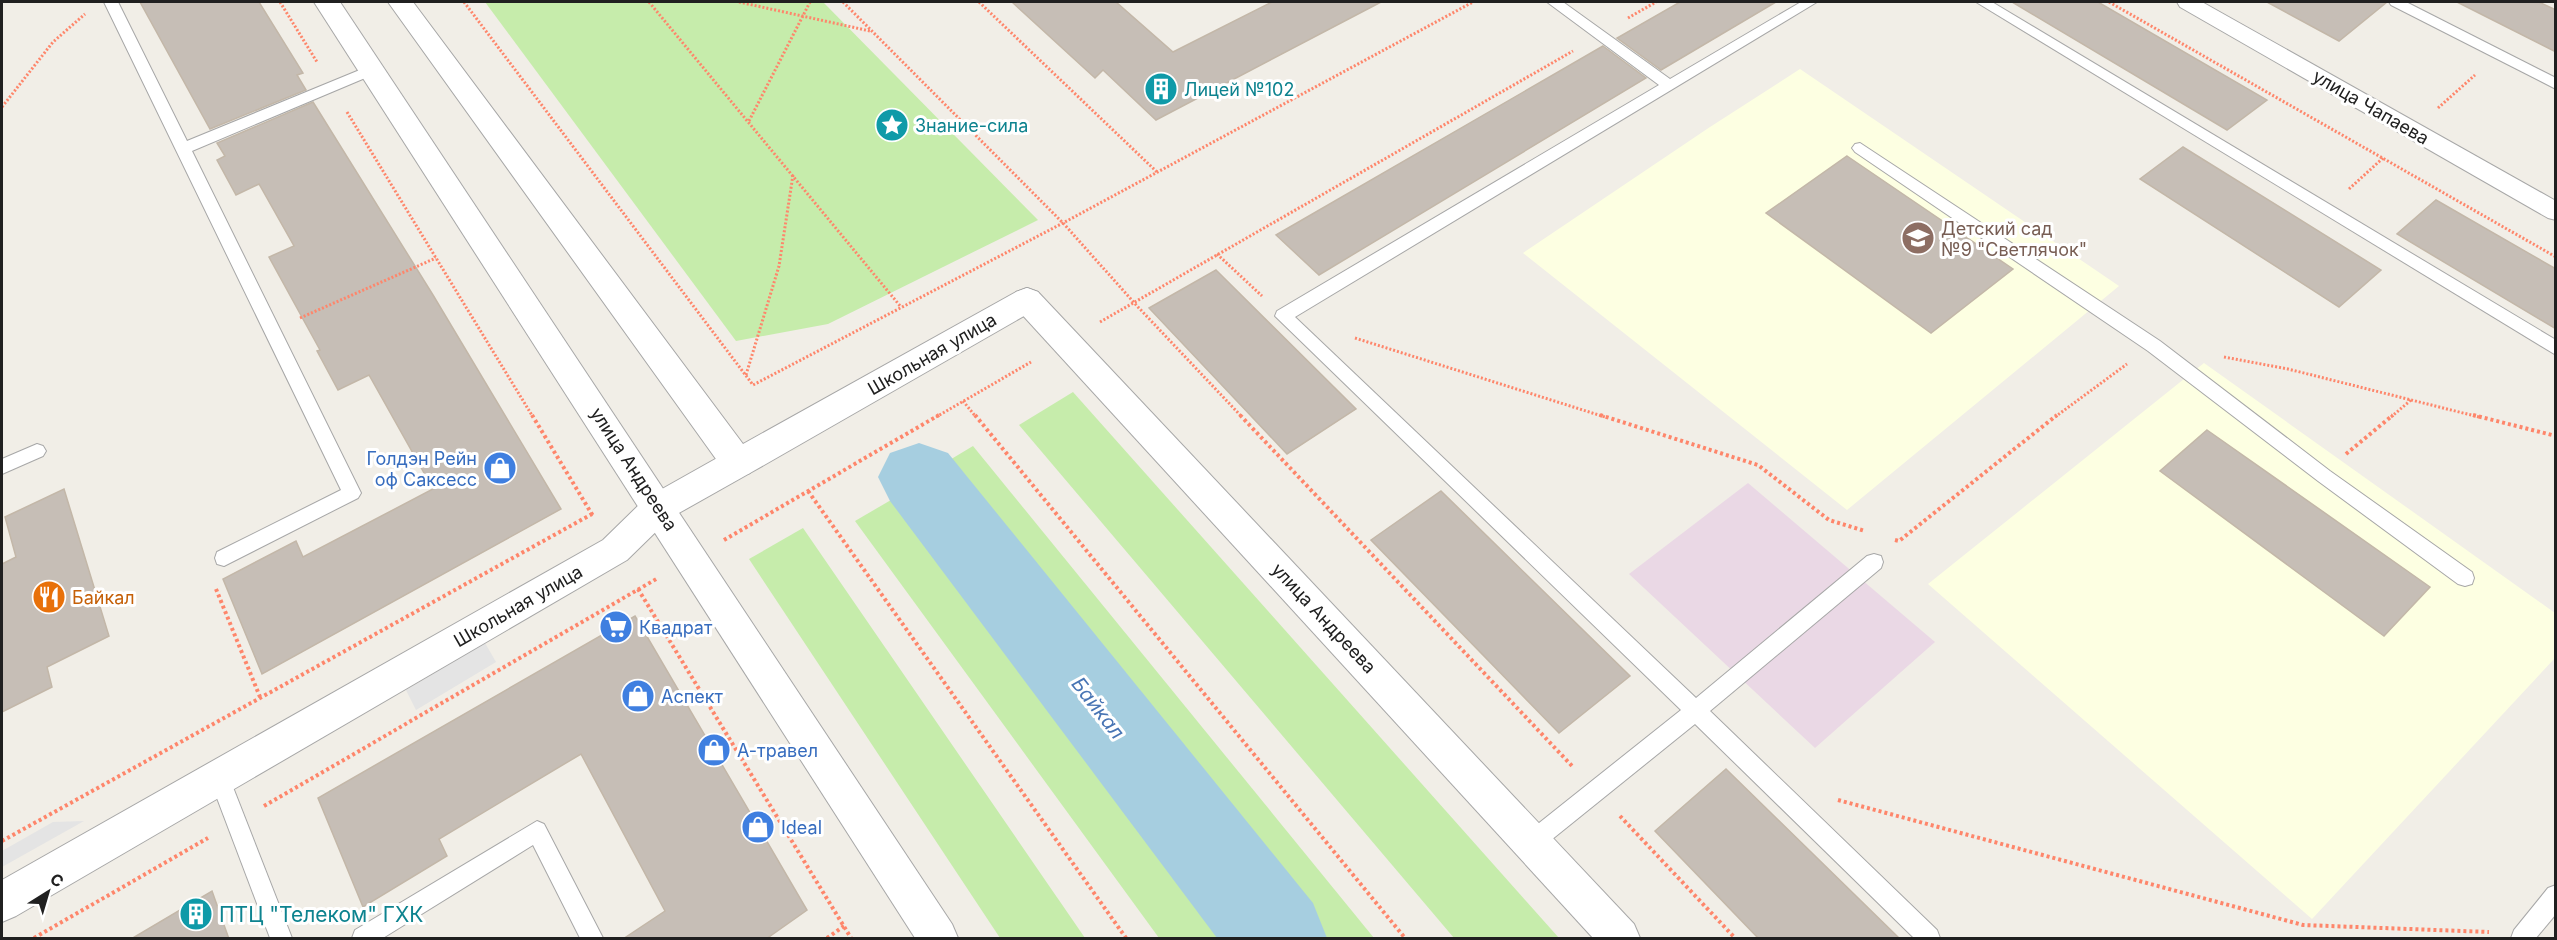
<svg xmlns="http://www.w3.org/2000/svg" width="2557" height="940" font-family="Inter,sans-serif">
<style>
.industrial{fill:#ead8e5}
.education{fill:#fdffe2}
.grass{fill:#c6ecab}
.parking{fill:#e4e4e4}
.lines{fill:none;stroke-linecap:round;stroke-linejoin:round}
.river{fill:#a6cee0;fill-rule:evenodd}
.building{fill:#c6beb6;stroke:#c3b7a8;stroke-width:1.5}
.service-casing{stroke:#a7a7a7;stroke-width:2}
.pedestrian-casing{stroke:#a7a7a7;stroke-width:2}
.minor-casing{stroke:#a7a7a7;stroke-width:2}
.tertiary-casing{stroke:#a7a7a7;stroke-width:2}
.path-far1{stroke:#fe866b;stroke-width:3;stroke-dasharray:2 2;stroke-linecap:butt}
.path{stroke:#fe866b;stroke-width:4;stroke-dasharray:3 3;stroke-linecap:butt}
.service{fill:#fff;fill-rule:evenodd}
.pedestrian{fill:#fff;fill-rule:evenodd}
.minor{fill:#fff;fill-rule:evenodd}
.tertiary{fill:#fff;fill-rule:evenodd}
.labels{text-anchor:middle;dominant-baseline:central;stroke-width:6;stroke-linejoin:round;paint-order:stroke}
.culture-label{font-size:18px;fill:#0d838f;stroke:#fff;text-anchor:start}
.street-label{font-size:18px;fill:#202020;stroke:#fff}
.education-label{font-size:18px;fill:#785e54;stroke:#fff;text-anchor:start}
.shop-label{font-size:18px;fill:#366cbe;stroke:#fff;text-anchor:start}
.food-label{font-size:18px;fill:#c56008;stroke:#fff;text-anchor:start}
.water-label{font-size:20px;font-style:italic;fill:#4875b4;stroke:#fff}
.near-culture-label{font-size:21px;fill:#0d838f;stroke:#fff;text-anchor:start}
</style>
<rect width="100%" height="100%" fill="#f1eee7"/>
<path class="industrial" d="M1748,483l187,159 -120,106 -186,-174z"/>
<g class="education">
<path d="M1800,69l319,217 -272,224 -324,-257 187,-126z"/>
<path d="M2204,363l351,250v45l-243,261 -384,-335z"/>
</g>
<g class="grass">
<path d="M485,2h338l215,218 -210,104 -92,17z"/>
<path d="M1073,392l486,546h-105l-435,-513z"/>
<path d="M973,446l401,492h-77l-359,-471z"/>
<path d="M903,493l338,445h-82l-304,-417z"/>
<path d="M803,528l282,410h-85l-251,-379z"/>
</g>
<g class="parking">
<path d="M485,643l11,19 -80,48 -10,-20z"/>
<path d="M84,821l-82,46v-16l51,-29z"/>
</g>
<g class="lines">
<path class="river" d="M919,443l29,10 365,450 14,35h-110l-327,-437 -12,-24 12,-24z"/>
</g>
<g class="building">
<path d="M140,2h119l44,71 -6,2 9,15 -96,39z"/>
<path d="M1012,2h104l57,50 99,-50h109l-225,118 -53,-50 -8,8z"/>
<path d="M1680,2h96l-115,68 -44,-32z"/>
<path d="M2012,2h86l169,98 -40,30z"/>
<path d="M2267,2h120l-48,39z"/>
<path d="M2457,2h82l17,8v42z"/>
<path d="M1603,46l43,32 -327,197 -43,-40z"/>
<path d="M313,102l120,193 128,214 -299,165 -39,-95 73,-38 7,16 130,-68 -64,-114 -31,15 -21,-39 3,-1 -51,-93 25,-11 -35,-62 -23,11 -19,-35 8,-4 -8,-13z"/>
<path d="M2183,147l198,123 -42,37 -199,-128z"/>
<path d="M1847,156l166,113 -82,64 -165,-120z"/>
<path d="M2436,200l120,69v60l-159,-95z"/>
<path d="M1216,270l140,139 -69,45 -138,-146z"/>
<path d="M2207,430l223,157 -46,49 -224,-165z"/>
<path d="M64,489l45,147 -62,31 5,20 -50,25v-148l14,-7 -11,-40z"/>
<path d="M1441,491l189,185 -71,57 -188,-193z"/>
<path d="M635,616l172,294 -41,29h-143l42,-28 -84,-157 -142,85 8,17 -84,51 -45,-109z"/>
<path d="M1726,769l174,170h-141l-104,-108z"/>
<path d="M212,891l17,48h-98z"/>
</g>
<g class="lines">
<defs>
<g id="service">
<path d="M104,2h14l69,139 180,-74 5,-2 7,5 -2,3 -185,78 169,342 -3,5 -134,68 -7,-2 -2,-6 2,-6 124,-62z"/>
<path d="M1547,2h16l107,77 131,-77h16l-522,315 401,381 171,-142 7,-2 7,2 2,6 -2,6 -171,143 227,219 3,8h-26l-219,-214 -155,125 -8,3 -8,-3 -3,-7 3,-7 157,-125 -406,-394 2,-5 382,-226z"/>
<path d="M1976,2h16l564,338v15z"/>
<path d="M2389,2h17l150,76v11l-165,-84z"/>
<path d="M1860,143l300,198 170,130 142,101 2,6 -2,6 -7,2 -7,-2 -140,-103 -170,-130 -293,-199 -3,-4 3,-4z"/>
<path d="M37,444l6,2 3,5 -3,5 -41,18v-15z"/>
<path d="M219,767l7,3 3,7 63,161h-22l-61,-161 3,-7z"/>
<path d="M537,821l7,3 59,114h-23l-47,-93 -150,93h-31l3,-8z"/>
<path d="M2556,885v29l-20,24h-25l3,-8 34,-42z"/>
</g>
<path id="pedestrian" d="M2177,2h25l354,199v19l-8,-2 -368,-211z"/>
<g id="minor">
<path d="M1027,288l11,4 596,632 6,14h-47l-577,-630 -4,-8 4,-8z"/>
<path d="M738,449l12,4 4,10 -4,10 -80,45 -43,42 -611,356 -14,6v-42l601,-340 43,-42 80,-45z"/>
</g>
<g id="tertiary">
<path d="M314,2h26l612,922 6,14h-43z"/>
<path d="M388,2h25l330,442 273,-152 11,-4 11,4 4,8 -4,8 -288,165 -12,4 -12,-4z"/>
</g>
</defs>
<use href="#service" class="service-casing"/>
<use href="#pedestrian" class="pedestrian-casing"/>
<use href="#minor" class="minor-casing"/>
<use href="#tertiary" class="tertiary-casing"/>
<g class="path-far1">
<path d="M280,2l37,60"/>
<path d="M464,2l289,383 310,-162 410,-221"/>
<path d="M649,2l252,305"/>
<path d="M739,2l131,29"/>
<path d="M843,2l220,221 75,84 104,110"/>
<path d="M979,2l178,170"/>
<path d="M2109,2l447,255"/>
<path d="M1628,18l28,-16"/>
<path d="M2,107l51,-65 32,-28"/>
<path d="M2438,108l37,-33"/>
<path d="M347,112l186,305"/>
<path d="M749,121l61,-119"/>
<path d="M2349,189l34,-31"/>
<path d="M1217,254l45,42"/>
<path d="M300,318l136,-60"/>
<path d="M1100,322l473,-271"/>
<path d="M1355,338l250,79"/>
<path d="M2224,357l64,12 191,48"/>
<path d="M746,375l33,-109 14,-91"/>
<path d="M963,401l13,16"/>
<path d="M936,417l95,-55"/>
<path d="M2055,417l72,-53"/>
<path d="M2391,417l20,-17"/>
</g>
<g class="path">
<path d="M532,415l61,101"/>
<path d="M975,415l430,523"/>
<path d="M1240,415l333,352"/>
<path d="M1600,415l158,50 71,55 36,11"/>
<path d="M2473,415l83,21"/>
<path d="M2346,454l47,-39"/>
<path d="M808,491l318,447"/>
<path d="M724,540l215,-125"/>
<path d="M1895,540l4,1 158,-126"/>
<path d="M216,589l44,108"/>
<path d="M638,589l213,349"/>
<path d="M1838,800l465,125 186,7"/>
<path d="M264,806l394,-228"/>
<path d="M1620,816l115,122"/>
<path d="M2,841l590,-327"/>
<path d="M34,938l174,-100"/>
<path d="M827,938l17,-12"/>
</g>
<use href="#service" class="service"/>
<use href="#pedestrian" class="pedestrian"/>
<use href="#minor" class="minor"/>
<use href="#tertiary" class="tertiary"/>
</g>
<defs>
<symbol id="building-disc" viewBox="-11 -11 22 22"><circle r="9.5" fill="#0f9aa8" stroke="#fff"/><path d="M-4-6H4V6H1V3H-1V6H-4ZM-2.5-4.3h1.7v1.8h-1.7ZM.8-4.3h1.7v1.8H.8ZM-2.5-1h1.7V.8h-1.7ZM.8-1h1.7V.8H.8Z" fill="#fff"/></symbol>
<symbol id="sight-disc" viewBox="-11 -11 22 22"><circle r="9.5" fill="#0f9aa8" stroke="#fff"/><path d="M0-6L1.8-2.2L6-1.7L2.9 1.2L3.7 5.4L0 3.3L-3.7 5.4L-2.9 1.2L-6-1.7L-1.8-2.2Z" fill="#fff"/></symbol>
<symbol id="school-disc" viewBox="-11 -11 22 22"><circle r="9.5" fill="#8d6e63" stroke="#fff"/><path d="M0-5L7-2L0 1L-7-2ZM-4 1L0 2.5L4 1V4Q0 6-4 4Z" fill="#fff"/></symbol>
<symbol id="shop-disc" viewBox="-11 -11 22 22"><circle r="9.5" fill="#3f7fe0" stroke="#fff"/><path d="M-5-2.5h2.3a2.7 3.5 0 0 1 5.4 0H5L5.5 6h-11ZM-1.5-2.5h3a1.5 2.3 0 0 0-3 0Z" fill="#fff"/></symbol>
<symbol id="restaurant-disc" viewBox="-11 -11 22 22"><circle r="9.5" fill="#e8710a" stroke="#fff"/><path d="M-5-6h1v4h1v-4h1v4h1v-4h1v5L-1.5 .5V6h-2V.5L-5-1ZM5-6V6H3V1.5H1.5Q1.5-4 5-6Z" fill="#fff"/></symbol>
<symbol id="supermarket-disc" viewBox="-11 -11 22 22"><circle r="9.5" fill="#3f7fe0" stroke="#fff"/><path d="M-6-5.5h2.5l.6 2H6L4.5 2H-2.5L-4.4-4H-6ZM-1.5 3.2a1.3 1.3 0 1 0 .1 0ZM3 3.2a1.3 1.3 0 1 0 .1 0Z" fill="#fff"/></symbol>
</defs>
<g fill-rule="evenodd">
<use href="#building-disc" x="1142" y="70" width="38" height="38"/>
<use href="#sight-disc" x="873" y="106" width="38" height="38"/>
<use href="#school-disc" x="1899" y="219" width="38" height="38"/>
<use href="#shop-disc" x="481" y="449" width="38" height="38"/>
<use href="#restaurant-disc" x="30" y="578" width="38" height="38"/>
<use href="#supermarket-disc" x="597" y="608" width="38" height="38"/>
<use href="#shop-disc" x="619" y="677" width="38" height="38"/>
<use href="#shop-disc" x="695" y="731" width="38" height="38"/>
<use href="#shop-disc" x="739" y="808" width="38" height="38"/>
<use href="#building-disc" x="177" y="895" width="38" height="38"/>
</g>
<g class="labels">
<g class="culture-label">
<text x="1184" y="89">Лицей №102</text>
<text x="915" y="125">Знание-сила</text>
</g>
<g class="street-label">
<text transform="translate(2371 107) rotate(30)">улица Чапаева</text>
<text transform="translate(932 354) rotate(-30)">Школьная улица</text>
<text transform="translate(634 469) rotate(57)">улица Андреева</text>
<text transform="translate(518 606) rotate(-30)">Школьная улица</text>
<text transform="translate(1324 618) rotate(47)">улица Андреева</text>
</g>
<g class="education-label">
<text x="1941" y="228">Детский сад<tspan x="1941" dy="21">№9 "Светлячок"</tspan></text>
</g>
<g class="shop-label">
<text x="477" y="458" text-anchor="end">Голдэн Рейн<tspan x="477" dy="21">оф Саксесс</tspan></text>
<text x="639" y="627">Квадрат</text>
<text x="661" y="696">Аспект</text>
<text x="737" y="750">А-травел</text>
<text x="781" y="827">Ideal</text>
</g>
<g class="food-label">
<text x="72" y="597">Байкал</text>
</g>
<g class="water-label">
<text transform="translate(1098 708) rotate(52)">Байкал</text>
</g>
<g class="near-culture-label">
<text x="219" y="914">ПТЦ "Телеком" ГХК</text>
</g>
</g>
<rect width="2557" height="940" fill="none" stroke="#202020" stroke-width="6"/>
<g transform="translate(48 892) rotate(37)" stroke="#ffffff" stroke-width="4.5" paint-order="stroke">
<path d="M0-4.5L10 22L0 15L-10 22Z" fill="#202020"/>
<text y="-9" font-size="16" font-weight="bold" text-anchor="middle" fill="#202020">С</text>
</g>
</svg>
